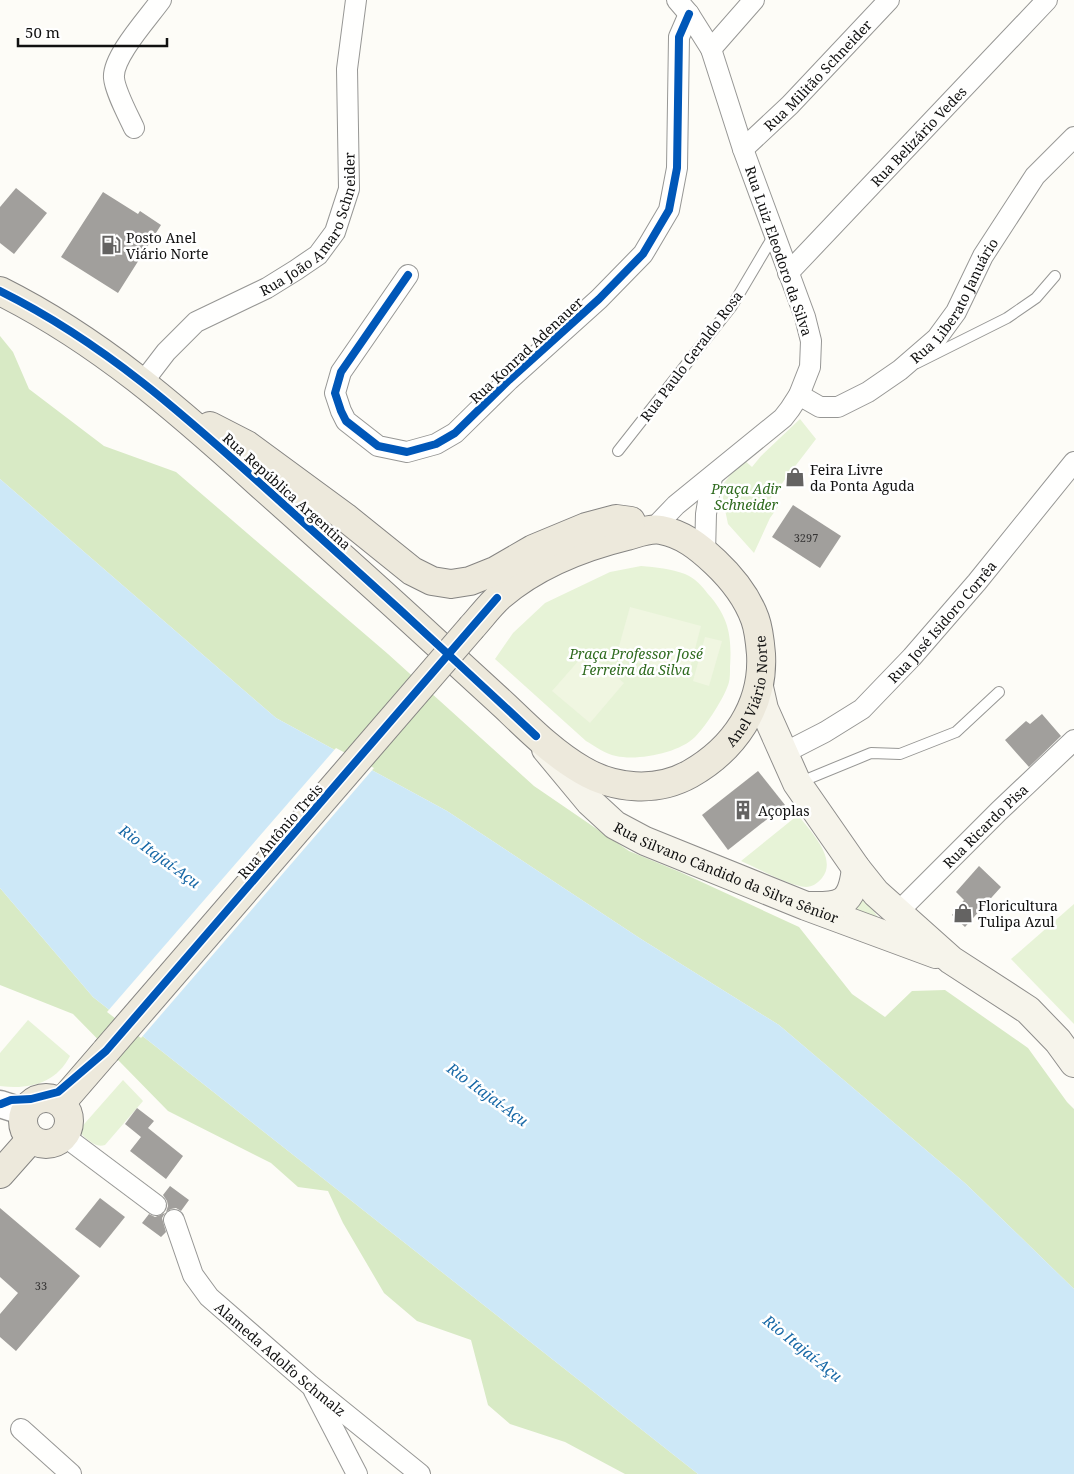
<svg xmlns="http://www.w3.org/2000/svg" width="1074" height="1474" font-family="'Noto Serif',serif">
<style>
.green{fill:#e7f3d7}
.forest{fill:#d8eac5}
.pitch{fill:#f0f6e1}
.water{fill:#cde8f7}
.pier{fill:#fdfcf7}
.building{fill:#a19f9c}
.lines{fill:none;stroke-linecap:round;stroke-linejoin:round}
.service-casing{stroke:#979795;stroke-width:12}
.minor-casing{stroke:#979795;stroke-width:22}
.tertiary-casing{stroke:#979795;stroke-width:29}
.secondary-casing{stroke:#8e8d8b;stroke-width:30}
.primary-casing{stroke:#858482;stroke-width:30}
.service{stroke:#fffffe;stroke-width:10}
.minor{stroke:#fffffe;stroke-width:20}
.tertiary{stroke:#fffffe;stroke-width:26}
.secondary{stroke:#f6f4eb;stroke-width:28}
.primary{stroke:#ede9dc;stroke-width:28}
.primary-bridge-casing{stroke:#858482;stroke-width:30;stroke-linecap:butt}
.primary-bridge{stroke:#ede9dc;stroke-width:28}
.cycleway-casing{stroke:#fff;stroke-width:11}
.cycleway{stroke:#0057b8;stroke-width:8}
.labels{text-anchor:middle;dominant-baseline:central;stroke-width:5;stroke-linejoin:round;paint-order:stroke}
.number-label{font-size:11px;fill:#353434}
.street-label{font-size:14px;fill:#111;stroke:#fff}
.poi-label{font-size:14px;fill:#111;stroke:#fff;text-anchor:start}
.park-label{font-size:14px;font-style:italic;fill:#2f6b1f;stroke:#fff}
.water-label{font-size:15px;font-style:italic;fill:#1768a6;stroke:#fff}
</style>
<rect width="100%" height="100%" fill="#fdfcf7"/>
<g class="green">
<path d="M800,419l16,20 -46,60 8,8 -8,11 -16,35 -26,-29 -5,-24 1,-17 19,-24 9,8 9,-11z"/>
<path d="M641,566c15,1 30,3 44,8 10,4 17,12 23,20 21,23 24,43 22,73 0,5 0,11 -1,15 -4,15 -23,44 -34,55 -16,16 -57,24 -79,19 -11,-2 -21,-10 -30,-15l-91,-82 18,-26 32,-30 65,-31z"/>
<path d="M798,815c12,16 40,43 24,63 -4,5 -10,9 -16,9 -16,-1 -49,-19 -65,-26z"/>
<path d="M864,897l18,26 -30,-11z"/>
<path d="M1074,904v120l-63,-65z"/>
<path d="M28,1020l42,36c-14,27 -41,34 -70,30v-33z"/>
<path d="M123,1080l20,21 -38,44c-10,4 -20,-8 -27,-14z"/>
</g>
<g class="forest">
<path d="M0,336l13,16 16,37 75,57 72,26 212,182 146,132 95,65 51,21 119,55 53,67 33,23 27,-26 33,-1 83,58 39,54 7,7v180l-108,-105 -187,-159 -138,-86 -194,-128 -171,-93 -276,-239z"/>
<path d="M0,888l93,109 605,477h-73l-60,-32 -55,-18 -22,-19 -17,-65 -54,-19 -33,-28 -41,-70 -15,-32 -30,-4 -27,-24 -103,-52 -95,-97 -73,-29z"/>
</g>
<g class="pitch">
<path d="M630,607l71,19 -13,50 -72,-19z"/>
<path d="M705,637l17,4 -13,45 -16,-5z"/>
<path d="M587,651l37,32 -34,40 -38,-32z"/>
</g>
<path class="water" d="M0,479l276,239 171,93 194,128 138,86 187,159 108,105v185h-376l-605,-477 -93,-109z"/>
<path class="pier" d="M336,748l38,20 -233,270 -34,-26z"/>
<g class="building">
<path d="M16,188l31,25 -33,41 -14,-11v-36z"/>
<path d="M103,192l35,22 2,-3 21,14 -43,68 -57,-36z"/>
<path d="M793,505l48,31 -21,32 -48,-31z"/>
<path d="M1042,714l19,22 -32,31 -24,-27 21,-19 4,3z"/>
<path d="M758,771l27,34 -57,45 -26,-35z"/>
<path d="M979,866l22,21 -36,40 -13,-12 12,-15 -8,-8z"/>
<path d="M137,1108l17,13 -6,7 35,28 -17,23 -36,-28 11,-14 -16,-13z"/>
<path d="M170,1186l19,14 -8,11 -5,-3 -5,1 -5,3 2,-6 -1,-5 -4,-6z"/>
<path d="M100,1198l25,19 -25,31 -25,-19z"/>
<path d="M0,1208l80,68 -64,75 -16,-14v-23l18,-21 -18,-16z"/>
<path d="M165,1213l-3,5 4,14 -5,5 -19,-14 7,-9 6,3z"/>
</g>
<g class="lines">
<defs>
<g id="service">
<path d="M917,363l90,-45 29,-20 19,-22"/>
<path d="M618,451l114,-145 42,-71"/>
<path d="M798,783l73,-30 29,1 56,-22 43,-40"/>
</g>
<g id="minor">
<path d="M711,49l43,-49"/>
<path d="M134,128c-6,-13 -19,-37 -20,-50 -2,-21 35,-61 47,-78"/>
<path id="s1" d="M743,149l47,-44 99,-105"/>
<path id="s2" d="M788,273l259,-273"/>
<path d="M408,275l-67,97 -6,21 6,18 5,10 32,25 29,6 29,-8 19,-11 54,-53 90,-81 44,-45 26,-44 8,-42 2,-131 10,-23"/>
<path id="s3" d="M143,382l23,-30 30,-30 71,-34 29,-18 22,-15 17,-23 14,-43 -2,-120 9,-69"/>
<path id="s4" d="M799,395l21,12h18l30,-15 32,-22 37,-32 19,-26 27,-56 52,-80 39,-39"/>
<path d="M653,529l23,-24 107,-87 7,-9 9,-14 11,-28 1,-26 -6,-24 -62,-168 -32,-100 -22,-35 -12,-14"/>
<path d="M705,553l1,-39 6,-37"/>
<path id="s5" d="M784,753l41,-21 37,-23 50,-52 65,-75 97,-120"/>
<path id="s6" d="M897,913l102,-102 75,-71"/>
<path d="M64,1136l92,69"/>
<path id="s7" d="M174,1220l19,55 16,22 101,88 110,89"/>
<path d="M314,1391l43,83"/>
<path d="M21,1429l50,45"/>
</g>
<path id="tertiary" d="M0,1104l25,8"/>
<g id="secondary">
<path d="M759,687l5,22 33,74 59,85 20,25 75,67 77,50 30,31 16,22"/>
<path id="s8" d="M546,749l44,53 25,23 30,16 161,65 130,48"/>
<path d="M808,906c34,1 44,-2 48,-38"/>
</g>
<g id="primary">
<path id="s9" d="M0,291c100,50 178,119 260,193 58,52 116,103 173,156 24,22 49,45 73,67 23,22 48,47 76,63 32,19 74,23 108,4 44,-25 74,-68 71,-120 -1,-12 -2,-24 -6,-35 -8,-22 -23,-41 -40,-57 -16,-15 -32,-28 -54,-32 -11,-2 -23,3 -34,6 -45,11 -91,29 -127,60 -10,9 -19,21 -28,31"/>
<path d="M210,426l37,19 98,72 67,54 20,10 19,3 19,-3 25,-10 38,-22 53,-22 30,-8 15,2"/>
<circle cx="46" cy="1121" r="23"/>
<path d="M61,1103l45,-52"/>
<path d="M0,1174l31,-35"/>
</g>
</defs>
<use href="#service" class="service-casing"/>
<use href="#minor" class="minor-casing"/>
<use href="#tertiary" class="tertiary-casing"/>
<use href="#secondary" class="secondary-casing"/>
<use href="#primary" class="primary-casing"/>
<use href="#service" class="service"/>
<use href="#minor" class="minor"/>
<use href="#tertiary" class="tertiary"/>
<use href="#secondary" class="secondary"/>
<use href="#primary" class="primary"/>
<defs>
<path id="primary-bridge" d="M106,1051l366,-424"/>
</defs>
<use href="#primary-bridge" class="primary-bridge-casing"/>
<use href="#primary-bridge" class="primary-bridge"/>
<defs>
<g id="cycleway">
<path d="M408,275l-67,97 -6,21 6,18 5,10 32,25 29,6 29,-8 19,-11 54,-53 90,-81 44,-45 26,-44 8,-42 2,-131 10,-23"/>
<path d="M0,291c109,54 193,132 283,213 85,76 169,153 253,232"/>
<path d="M1,1104l10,-4 20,-1 27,-7 48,-41 391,-453"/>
</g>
</defs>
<use href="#cycleway" class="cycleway-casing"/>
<use href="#cycleway" class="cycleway"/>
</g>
<defs>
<symbol id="fuel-bare" viewBox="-9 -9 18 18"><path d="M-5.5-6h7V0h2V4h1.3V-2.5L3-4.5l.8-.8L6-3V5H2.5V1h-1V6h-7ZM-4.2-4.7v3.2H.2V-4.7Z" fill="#646362" stroke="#fff" stroke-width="2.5" paint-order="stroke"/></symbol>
<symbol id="shop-bare" viewBox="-9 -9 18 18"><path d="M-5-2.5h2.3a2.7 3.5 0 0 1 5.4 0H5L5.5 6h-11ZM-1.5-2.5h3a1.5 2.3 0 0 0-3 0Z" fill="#646362" stroke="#fff" stroke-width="2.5" paint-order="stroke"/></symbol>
<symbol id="building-bare" viewBox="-9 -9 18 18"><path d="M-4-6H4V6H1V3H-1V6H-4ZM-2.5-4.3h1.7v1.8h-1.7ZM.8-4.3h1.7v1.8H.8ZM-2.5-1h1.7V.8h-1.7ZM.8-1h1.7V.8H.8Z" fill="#646362" stroke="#fff" stroke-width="2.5" paint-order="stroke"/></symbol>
</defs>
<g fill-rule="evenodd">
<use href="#fuel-bare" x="97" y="231" width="28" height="28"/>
<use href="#shop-bare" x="781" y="463" width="28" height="28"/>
<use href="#building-bare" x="729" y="796" width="28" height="28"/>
<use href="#shop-bare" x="949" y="899" width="28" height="28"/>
</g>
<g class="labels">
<g class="number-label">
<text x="806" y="537">3297</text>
<text x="41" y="1285">33</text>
</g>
<g class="street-label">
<text stroke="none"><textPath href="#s1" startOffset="105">Rua Militão Schneider</textPath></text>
<text stroke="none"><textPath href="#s2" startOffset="189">Rua Belizário Vedes</textPath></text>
<text stroke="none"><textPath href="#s3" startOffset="241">Rua João Amaro Schneider</textPath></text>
<text transform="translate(779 251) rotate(71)">Rua Luiz Eleodoro da Silva</text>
<text stroke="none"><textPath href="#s4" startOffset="204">Rua Liberato Januário</textPath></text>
<text transform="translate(526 350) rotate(-43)">Rua Konrad Adenauer</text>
<text transform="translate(691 356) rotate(-53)">Rua Paulo Geraldo Rosa</text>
<text transform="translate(287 491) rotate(42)">Rua República Argentina</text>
<text stroke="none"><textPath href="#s5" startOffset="208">Rua José Isidoro Corrêa</textPath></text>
<text stroke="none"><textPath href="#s9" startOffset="976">Anel Viário Norte</textPath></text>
<text stroke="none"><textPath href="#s6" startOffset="124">Rua Ricardo Pisa</textPath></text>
<text transform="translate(280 831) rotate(-49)">Rua Antônio Treis</text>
<text stroke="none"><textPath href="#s8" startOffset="224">Rua Silvano Cândido da Silva Sênior</textPath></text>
<text stroke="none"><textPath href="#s7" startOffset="180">Alameda Adolfo Schmalz</textPath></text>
</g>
<g class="poi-label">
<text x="126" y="237">Posto Anel<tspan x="126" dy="16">Viário Norte</tspan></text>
<text x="810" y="469">Feira Livre<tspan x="810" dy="16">da Ponta Aguda</tspan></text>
<text x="758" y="810">Açoplas</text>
<text x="978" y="905">Floricultura<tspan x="978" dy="16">Tulipa Azul</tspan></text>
</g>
<g class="park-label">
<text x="746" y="488">Praça Adir<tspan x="746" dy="16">Schneider</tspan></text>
<text x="636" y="653">Praça Professor José<tspan x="636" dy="16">Ferreira da Silva</tspan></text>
</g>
<g class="water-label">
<text transform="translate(160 856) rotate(36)">Rio Itajaí-Açu</text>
<text transform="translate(488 1094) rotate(36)">Rio Itajaí-Açu</text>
<text transform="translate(803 1348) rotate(39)">Rio Itajaí-Açu</text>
</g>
</g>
<path d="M18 38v8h149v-8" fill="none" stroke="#111111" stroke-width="2.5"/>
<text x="25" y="38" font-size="15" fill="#111111" stroke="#ffffff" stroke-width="4" paint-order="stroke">50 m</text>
</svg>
